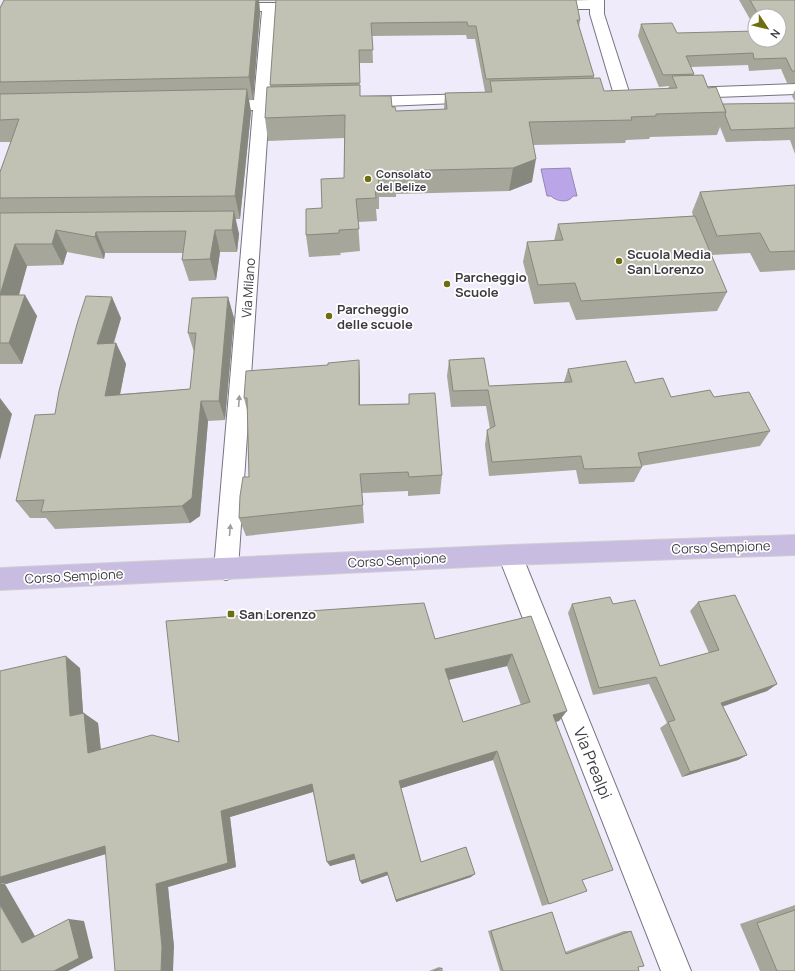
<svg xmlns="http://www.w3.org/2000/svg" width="795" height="971" font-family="Manrope,sans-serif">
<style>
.water{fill:#bba5e9;stroke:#9585b7}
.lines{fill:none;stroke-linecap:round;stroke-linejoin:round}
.minor-casing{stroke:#777481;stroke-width:2}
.major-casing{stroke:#d0d0d1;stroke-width:2}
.minor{fill:#fff;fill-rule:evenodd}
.major{fill:#c8bce1;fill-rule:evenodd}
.wall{fill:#a6a79a;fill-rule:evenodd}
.shaded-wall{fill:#87887d}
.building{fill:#c1c2b3;stroke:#87887d;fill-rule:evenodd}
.oneway{fill:#9e9da0}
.poi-dot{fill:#6c6e10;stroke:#fff;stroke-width:1.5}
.labels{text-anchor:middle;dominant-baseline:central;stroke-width:3.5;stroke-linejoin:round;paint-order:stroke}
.far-poi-label{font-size:11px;font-weight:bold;fill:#3d3b41;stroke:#fff;text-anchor:start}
.poi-label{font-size:13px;font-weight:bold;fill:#3d3b41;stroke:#fff;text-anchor:start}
.street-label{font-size:13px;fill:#3d3b41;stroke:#fff}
.near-street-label{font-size:16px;fill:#3d3b41;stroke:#fff}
</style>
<rect width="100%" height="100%" fill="#efebfa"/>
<path class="water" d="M570,168l7,28h-4c-4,7 -16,6 -22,0h-4l-6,-27z"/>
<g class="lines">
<defs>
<g id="minor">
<path d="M590,0h14v14l26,81 -3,3 -5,2 -5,-2 -3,-3 -24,-81v-5h-42l-5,-1 -2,-3 2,-3 5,-1z"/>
<path d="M230,3h75l5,1 2,3 -2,3 -34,1 -6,89 26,-1 5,2 3,3 -3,3 -32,2 -31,460 -4,8 -8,3 -8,-3 -4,-8 39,-459 -33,1 -5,-2 -3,-3 3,-3 5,-2 34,-1 8,-89 -37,-1 -2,-3 2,-3z"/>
<path d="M795,84v10l-107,4 -5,-2 -3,-3 3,-3 5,-2z"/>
<path d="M474,94l5,2 3,3 -3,3 -117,5 -5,-2 -3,-3 3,-3 5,-2z"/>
<path d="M510,545l8,3 4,7 169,416h-30l-163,-416 4,-7z"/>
</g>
<path id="major" d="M795,535v20l-285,10 -510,25v-22l510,-23z"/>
</defs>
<use href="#minor" class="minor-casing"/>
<use href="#major" class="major-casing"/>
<use href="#minor" class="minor"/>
<use href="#major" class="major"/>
</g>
<g class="wall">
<path d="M4,0h572l4,20 -1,7 15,49v2l10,13 64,-2 1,-3 -10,1 -21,-51 3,-12 36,9 102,7v-24h-24v12l-16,-28h56v83h-8l-6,-14 -32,2 -1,-6 -57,2 3,7 -1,1 15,13 15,16 72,-1v51l-5,-14 -64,2 -6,-15 -3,8 -67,2 -1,2 -23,1 -1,3 -92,2 -1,37 -23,9 -113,3v3h-17v12h-3l1,12 -19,1 2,29 -20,2 1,2 -32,2 -3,-22 16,-27 22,-30v-40l-76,3 -3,-23 5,-31 6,-86h-17l1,12 -7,87h-4l2,12 -11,107h-5l4,15 -2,18h-17l-4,28 -27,1 -7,-21 1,-7h-78l-1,6 -37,-7 -4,13 -36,1 -8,29 18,21 -15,48h-22v-192l11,-30h-11v-134zM466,35l1,4h8l10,53 -40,1 -1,16 -48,2 -4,-4 -32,-11 -1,-33h14l-1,-27z"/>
<path d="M795,90v12l-3,-6z"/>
<path d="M795,185v85l-35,2 -10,-19 -39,2 16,37 -10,19 -141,9 -7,-18 -35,2 -11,-42 4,-20 27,-1 4,-17 135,-8 -1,-4 8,-20z"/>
<path d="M228,297l6,21 -9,102 -17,1 -8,95 -10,7 -135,6 -9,-11h-16l-14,-17 39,-87 66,-96 -7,25h2l10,21 -6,30 70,-5 4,-37 -6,-19z"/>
<path d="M359,360l1,22v23l49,-1v-10l33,81 -2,19 -32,2v-5l-46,2 2,30 -118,13 -7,-18 10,-41 -2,-67 -3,-12 84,-33z"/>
<path d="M449,360l40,26 75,-4 4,-13 67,14 36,14h43l56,34 -10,15 -119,20 1,1 -8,15 -55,2 -3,-14 -87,6 -4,-31 2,-15 3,-1 -4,-23 -35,1 -4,-31z"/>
<path d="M698,602l79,82 -10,7 -44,15 24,49 -9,5 -56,17 -22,-49 7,-5 -18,-39 -56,11 -25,-82 4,-9h41l47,62 49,-13 -19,-42z"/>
<path d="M531,616l28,105 -4,1 27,159 -33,23 -7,2 -49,-146 -92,28 20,74 50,15 -75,25 -8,-27 -26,9 -2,-3 -5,-22 -25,7 -17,-74 -83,25 6,50 -68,20 6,60 -68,-93 -100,30 74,-216 3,45 15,10 3,27 78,-8 256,-103zM507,666l14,39 -58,17 -14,-42z"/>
<path d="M795,905v66h-35l-20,-47z"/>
<path d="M552,912l13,40 59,-21h7l7,36 1,4h-139l-12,-40z"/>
<path d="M439,967l3,1v3h-13z"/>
</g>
<g class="shaded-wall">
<path d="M256,0h3l1,13 -7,87 -4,-23z"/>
<path d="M247,89l4,23 -11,107 -5,-23z"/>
<path d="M536,159l-4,23 -23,9 4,-23z"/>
<path d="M234,211l5,23 -2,18 -5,-22z"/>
<path d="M56,230l11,22 -4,13 -11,-21z"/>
<path d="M215,230l5,22 -4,28 -6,-21z"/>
<path d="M96,232l9,21 -1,6 -9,-22z"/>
<path d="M15,244l12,22 -14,50 -13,-21z"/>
<path d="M25,295l12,21 -15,48 -13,-21z"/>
<path d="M112,297l9,21 -14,46 -10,-20z"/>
<path d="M228,297l6,21 -9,102 -6,-19z"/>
<path d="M116,343l10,21 -10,51 -11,-19z"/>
<path d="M359,360l1,22v44l-1,-21z"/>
<path d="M0,398l12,16 -12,46z"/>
<path d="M201,401l7,20 -8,95 -10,7 -8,-17z"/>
<path d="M512,654l-5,12 -64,15 2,-12z"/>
<path d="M66,656l14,12 4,58 -14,-10z"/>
<path d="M777,684l-10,7 -54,19 8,-7z"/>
<path d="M567,711l-8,10 -13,4 7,-10z"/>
<path d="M84,713l14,10 4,39 -14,-9z"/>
<path d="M497,751l-4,9 -94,29v-8z"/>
<path d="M747,755l-9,5 -56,17 8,-5z"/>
<path d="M312,784l4,7 -86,26 6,50 -68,20 6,60 -1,24h-12l-5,-87 65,-73z"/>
<path d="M105,846l14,4 -113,34 -6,-1v-6z"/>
<path d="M354,854l2,5 -26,7 -3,-4z"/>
<path d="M387,872l1,3 -26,9 -2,-3z"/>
<path d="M475,874l-4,3 -75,25v-2z"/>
<path d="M0,883l5,1 34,59h-17l-22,-38z"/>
<path d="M69,919l15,2 9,37 -25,13h-14z"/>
</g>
<g class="building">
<path d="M4,0h252l-7,77 -249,5v-74z"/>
<path d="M276,0h300l4,20h-3l17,56 -108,3 -10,-53h-8l-1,-4 -96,1 2,27h-14l1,33 -90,2z"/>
<path d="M750,0h45v71h-3l-6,-13 -32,1 -1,-6 -67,3 8,18 -31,1 -22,-51 31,-1 5,10 78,-2v9h24v-24h-20z"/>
<path d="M703,75l5,13 8,-1 10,25 -70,2v2l-25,1 1,3 -103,2 7,37 -23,9 -118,3 1,3h-18l1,12h-4l1,12 -20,1 3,30 -20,1v3l-33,2v-26l16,-1 -1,-29 23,-1 1,-63 -80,3 2,-31 93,-2v11h31l1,11h3l1,4 51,-2 -2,-16 47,-1 -2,-11 110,-3 4,13 73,-3 -5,-12z"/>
<path d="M247,89l-12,107 -235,2v-26l19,-53 -19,1v-26z"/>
<path d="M795,103v25l-64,2 -6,-15 1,-3 -3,-8z"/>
<path d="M795,185v66l-25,1 -10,-19 -43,3 -17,-44z"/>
<path d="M234,211l-2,19h-17l-5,29 -28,1 4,-29 -90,1 -1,5 -39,-7 -4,14h-37l-15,51h25l-16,48h-9v-130z"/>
<path d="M695,216l32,76 -146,9 -6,-18 -37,2 -11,-43 36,-2 -5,-16z"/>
<path d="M86,296l26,1 -15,47 19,-1 -11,53 85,-7 6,-56h-8l4,-35 36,-1 -9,104h-18l-9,97 -10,8 -141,6 3,-12 -28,1 19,-86 20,-1 4,-23 18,-67z"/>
<path d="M484,358l5,28 83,-4 -4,-13 58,-8 9,22 28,-5 8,19 39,-7 4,7 35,-5 21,39 -132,22 4,14 -58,2 -3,-13 -89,6 -5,-32 8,-4 -7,-36 -35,1 -4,-31z"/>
<path d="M359,360v45l50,-1v-10l26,-1 7,82 -33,2 -1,-5 -48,2 3,31 -124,13 1,-22 3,-19h6l-2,-79h-3l2,-27 82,-6v-2z"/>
<path d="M735,595l42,89 -56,19 26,52 -57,17 -22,-50 7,-2 -19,-43 -57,11 -27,-84 38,-7 3,7 22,-4 25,66 59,-16 -21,-48z"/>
<path d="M424,603l11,36 96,-23 36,95 -14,4 60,155 -31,10 5,11 -38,13 -52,-153 -98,30 22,81 45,-15 9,27 -79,26 -9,-28 -27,9 -6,-27 -27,8 -15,-78 -91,27 7,52 -72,21 6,63 -1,24h-46l-10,-125 -105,31v-206l66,-15 4,60 14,-3 4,40 64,-18 27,7 -13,-121zM512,654l18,48 -67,20 -18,-53z"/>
<path d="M0,905l22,38 47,-24 10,39 -25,13h-54z"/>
<path d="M795,910v61h-18l-20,-48z"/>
<path d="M552,912l14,42 65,-23 13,35 -6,1 1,4h-136l-12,-40z"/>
<path d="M442,968v3h-8z"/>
</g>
<defs><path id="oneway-solid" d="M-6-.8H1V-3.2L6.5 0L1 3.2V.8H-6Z"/></defs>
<g class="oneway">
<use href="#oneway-solid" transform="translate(239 401) rotate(-86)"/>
<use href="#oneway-solid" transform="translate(230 530) rotate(-85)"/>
</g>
<g class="poi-dot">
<circle cx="368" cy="179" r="4"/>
<circle cx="619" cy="261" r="4"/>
<circle cx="447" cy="284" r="4"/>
<circle cx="329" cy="316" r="4"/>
<rect x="227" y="610" width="8" height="8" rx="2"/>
</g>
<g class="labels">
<g class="far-poi-label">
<text x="376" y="173">Consolato<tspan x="376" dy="13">del Belize</tspan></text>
</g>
<g class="poi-label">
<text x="627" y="254">Scuola Media<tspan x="627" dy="15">San Lorenzo</tspan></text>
<text x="455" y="277">Parcheggio<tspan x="455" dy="15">Scuole</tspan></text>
<text x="337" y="309">Parcheggio<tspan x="337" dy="15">delle scuole</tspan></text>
<text x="239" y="614">San Lorenzo</text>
</g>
<g class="street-label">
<text transform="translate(248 288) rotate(-86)">Via Milano</text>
<text transform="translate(721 547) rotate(-2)">Corso Sempione</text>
<text transform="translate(397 560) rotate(-3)">Corso Sempione</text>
<text transform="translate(74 576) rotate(-3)">Corso Sempione</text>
</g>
<g class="near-street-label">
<text transform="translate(593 763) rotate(68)">Via Prealpi</text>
</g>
</g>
<g transform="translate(767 28) rotate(125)"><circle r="19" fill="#ffffff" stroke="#b1b1b3"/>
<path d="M0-3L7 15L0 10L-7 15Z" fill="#6c6e10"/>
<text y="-6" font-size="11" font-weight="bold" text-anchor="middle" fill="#3d3b41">N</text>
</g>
</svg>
